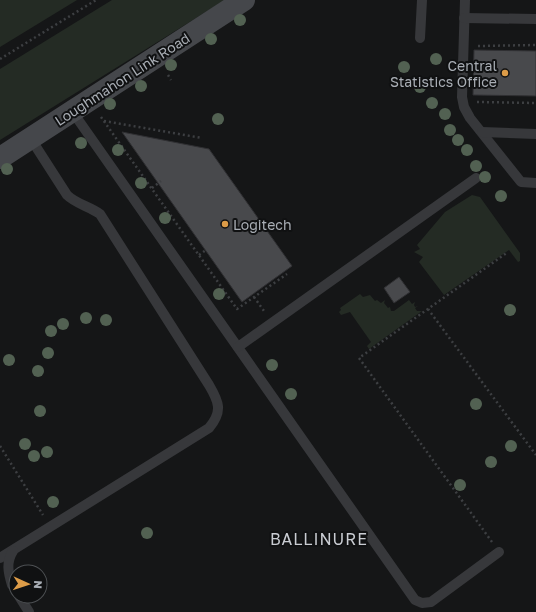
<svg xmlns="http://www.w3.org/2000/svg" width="536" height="612" font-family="'Golos Text',sans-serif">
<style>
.green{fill:#242b24}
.building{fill:#48494c;stroke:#303033}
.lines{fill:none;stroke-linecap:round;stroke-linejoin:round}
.path{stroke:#3d3f42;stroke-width:2.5;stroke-dasharray:2 3;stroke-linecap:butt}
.lane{stroke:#37383b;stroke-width:10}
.secondary{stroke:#45474b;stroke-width:22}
.tree{fill:#526152}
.poi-dot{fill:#dd9c48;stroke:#101112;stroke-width:1.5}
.labels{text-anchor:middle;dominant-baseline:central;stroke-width:4;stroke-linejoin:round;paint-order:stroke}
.poi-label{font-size:14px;fill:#a9aeb5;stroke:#101112;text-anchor:end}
.street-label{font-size:14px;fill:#a9aeb5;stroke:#101112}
.quarter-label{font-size:16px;letter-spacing:1px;fill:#c9ccd2;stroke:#101112}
</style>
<rect width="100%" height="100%" fill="#151617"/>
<g class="green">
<path d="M0,0h77l-77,47z"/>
<path d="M112,0h113l-225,140v-71z"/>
<path d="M472,195l8,2 40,56v8l-2,1 -9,-12 -65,45 -25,-33 4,-5 -9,-5 6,-3 -3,-4 28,-33z"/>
<path d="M360,294l3,3 7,-2 5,6 2,-1 4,3 4,-3 -1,3 4,5 2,-1 1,4h3l15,-11 3,4 3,-2 -1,3 1,2 3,-1 -3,2 2,3h5l-53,38 -2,-3 4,-4 -21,-30 -9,3 -2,-3 2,-2 -1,-2z"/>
</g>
<g class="building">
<path d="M474,50l62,1v45l-63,-1z"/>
<path d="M122,132l87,17 83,117 -50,36z"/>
<path d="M399,277l11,15 -16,11 -10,-15z"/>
</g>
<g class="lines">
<g class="path">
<path d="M478,46l58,-1"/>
<path d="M0,59l96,-59"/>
<path d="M168,75l3,5"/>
<path d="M477,102l59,1"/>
<path d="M101,117l136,192 50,-35"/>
<path d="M104,121l98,17"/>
<path d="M152,188l9,-7"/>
<path d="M199,255l7,-5"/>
<path d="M254,297l10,14"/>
<path d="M428,309l108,146"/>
<path d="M0,446l43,69"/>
<path d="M492,542l-133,-184 149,-106"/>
</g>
<g class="lane">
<path d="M465,0l-3,97 2,10 6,11 51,64 15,1"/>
<path d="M464,18l72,1"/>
<path d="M420,38l2,-38"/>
<path d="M72,111l343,489 7,3 9,-1 68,-50"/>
<path d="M482,132l54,2"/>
<path d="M238,347l238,-169"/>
<path d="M0,558l209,-130c14,-17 10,-26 0,-43l-109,-171c-11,-8 -24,-10 -33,-19l-36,-56"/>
<path d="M12,585c-4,-13 -6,-23 1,-34"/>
<path d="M19,596l10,16"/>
</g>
<path class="secondary" d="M0,158l244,-158"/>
</g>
<g class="tree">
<circle cx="240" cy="20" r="6"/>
<circle cx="211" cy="39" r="6"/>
<circle cx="436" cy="59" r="6"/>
<circle cx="171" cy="65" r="6"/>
<circle cx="404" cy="67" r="6"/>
<circle cx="141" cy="86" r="6"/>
<circle cx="420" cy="87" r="6"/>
<circle cx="432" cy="103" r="6"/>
<circle cx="110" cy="104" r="6"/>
<circle cx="445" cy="114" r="6"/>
<circle cx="218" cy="119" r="6"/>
<circle cx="450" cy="130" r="6"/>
<circle cx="458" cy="140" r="6"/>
<circle cx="81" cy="143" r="6"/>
<circle cx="118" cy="150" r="6"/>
<circle cx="467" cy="150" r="6"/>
<circle cx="476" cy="166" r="6"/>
<circle cx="7" cy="169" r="6"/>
<circle cx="485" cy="177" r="6"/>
<circle cx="141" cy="183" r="6"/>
<circle cx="501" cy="196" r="6"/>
<circle cx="165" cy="218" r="6"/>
<circle cx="219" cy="294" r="6"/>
<circle cx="510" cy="310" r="6"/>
<circle cx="86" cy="318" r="6"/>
<circle cx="106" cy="320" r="6"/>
<circle cx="63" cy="324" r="6"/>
<circle cx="51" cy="331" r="6"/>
<circle cx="48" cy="353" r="6"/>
<circle cx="9" cy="360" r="6"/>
<circle cx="272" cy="365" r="6"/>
<circle cx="38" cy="371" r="6"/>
<circle cx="291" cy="394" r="6"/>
<circle cx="476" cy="404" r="6"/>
<circle cx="40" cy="411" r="6"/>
<circle cx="25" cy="444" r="6"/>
<circle cx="511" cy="446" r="6"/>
<circle cx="47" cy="452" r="6"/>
<circle cx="34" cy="456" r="6"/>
<circle cx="491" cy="462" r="6"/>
<circle cx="460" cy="485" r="6"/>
<circle cx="53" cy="502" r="6"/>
<circle cx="147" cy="533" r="6"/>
</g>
<g class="poi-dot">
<circle cx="505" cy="73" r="4"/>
<circle cx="225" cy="224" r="4"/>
</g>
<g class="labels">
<g class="poi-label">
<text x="497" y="65">Central<tspan x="497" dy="16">Statistics Office</tspan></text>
<text x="233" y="224" text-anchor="start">Logitech</text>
</g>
<g class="street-label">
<text transform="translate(122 79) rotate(-33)">Loughmahon Link Road</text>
</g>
<g class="quarter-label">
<text x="319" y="539">BALLINURE</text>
</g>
</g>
<g transform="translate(28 584) rotate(93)"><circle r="19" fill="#101112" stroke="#4d5053"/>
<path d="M0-3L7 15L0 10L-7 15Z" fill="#dd9c48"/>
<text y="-6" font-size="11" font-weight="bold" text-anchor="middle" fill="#a9aeb5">N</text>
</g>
</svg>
